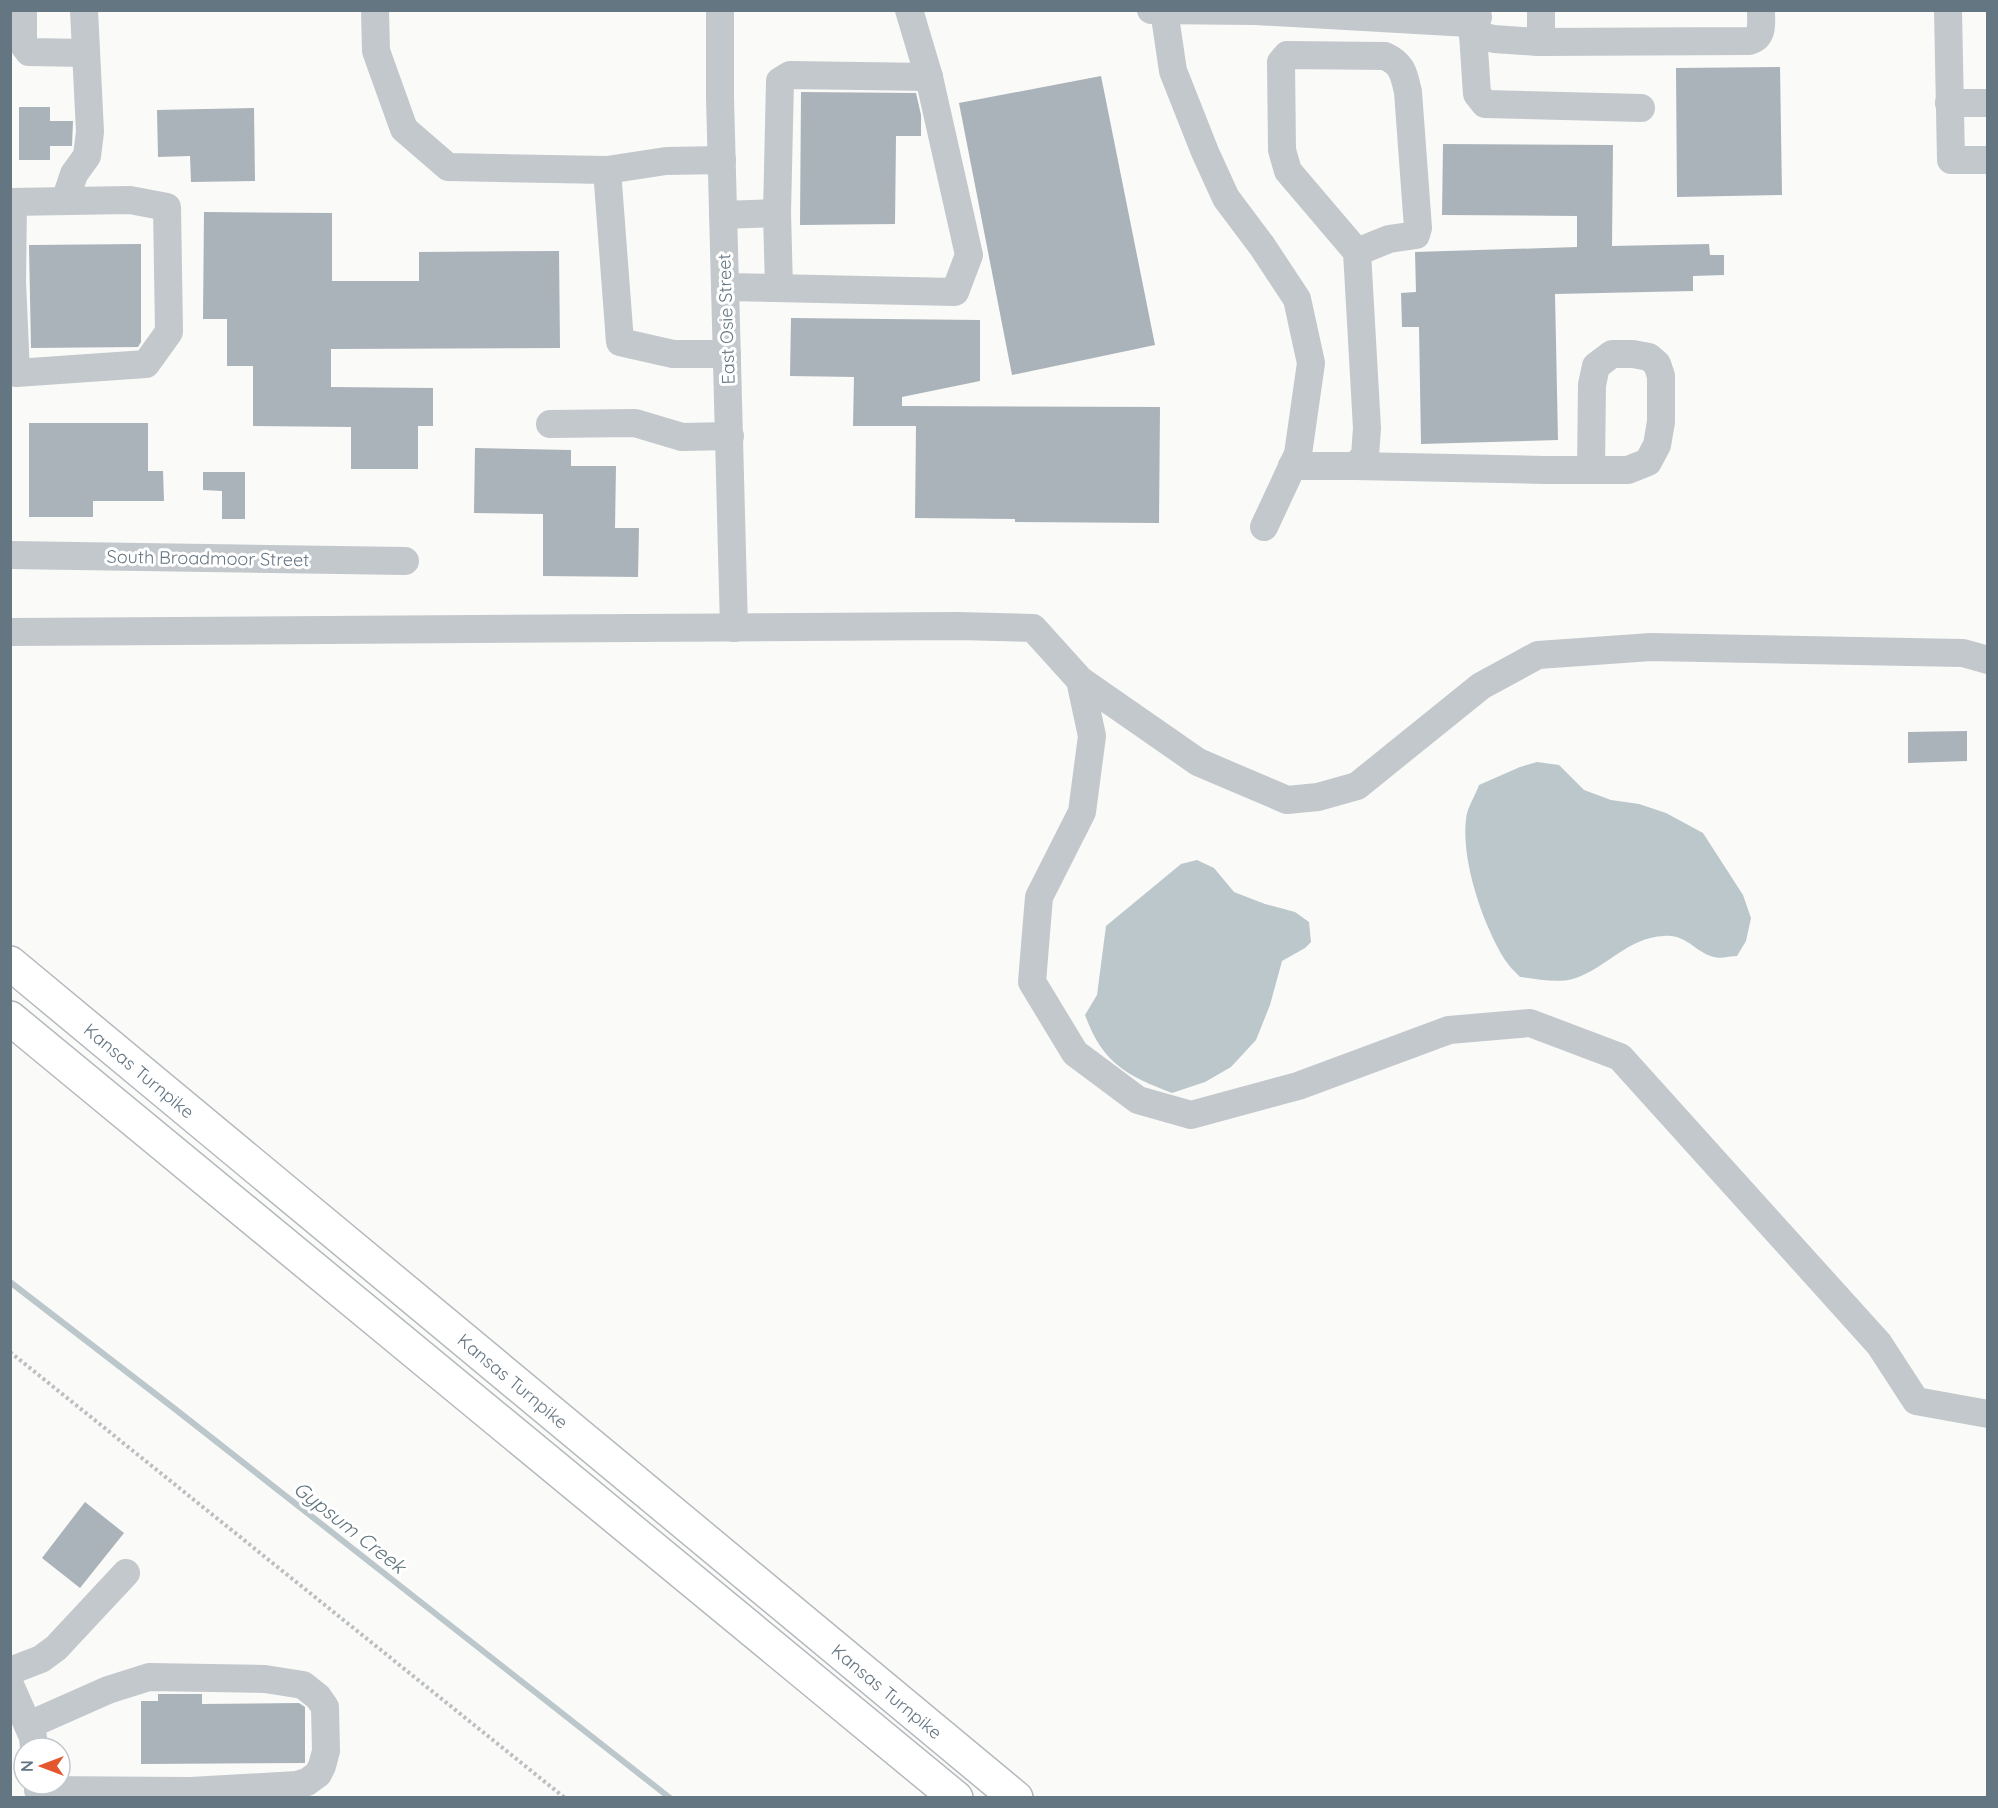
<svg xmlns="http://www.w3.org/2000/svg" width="1998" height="1808" font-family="Quicksand,sans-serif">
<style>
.water{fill:#bbc7cb}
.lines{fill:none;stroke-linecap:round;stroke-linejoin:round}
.stream{stroke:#bbc7cb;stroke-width:6}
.building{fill:#aab3b9}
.highway-casing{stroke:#b4b9bd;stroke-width:36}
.path{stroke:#bbbfc2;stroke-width:4;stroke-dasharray:3 3;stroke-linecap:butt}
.minor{stroke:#c3c8cc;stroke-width:28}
.highway{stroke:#fff;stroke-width:33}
.labels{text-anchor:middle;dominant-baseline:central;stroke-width:6;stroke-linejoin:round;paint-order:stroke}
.street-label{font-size:18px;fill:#657683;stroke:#fff}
.water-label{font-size:20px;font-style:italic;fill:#60757c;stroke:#fff}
</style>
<rect width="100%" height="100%" fill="#fafaf8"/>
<g class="water">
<path d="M1537,762l22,3 25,25 27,10 28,4 27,9 37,20 40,62 8,23 -5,23 -9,15c-7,0 -16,3 -23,1 -20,-5 -27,-23 -50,-21 -35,1 -57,31 -88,42 -16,6 -39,1 -56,-1 -5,-5 -11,-11 -15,-17 -22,-35 -44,-99 -39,-141 1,-11 9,-23 13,-34l41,-18z"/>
<path d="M1197,860l17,8 20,24 31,12 30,8 14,10 2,20 -6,6 -23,13 -12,44 -14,35 -25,27 -26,15 -33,11c-46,-18 -69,-29 -87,-78l12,-20 9,-69 75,-62z"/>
</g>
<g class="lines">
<path class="stream" d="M10,1282l165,127 495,389"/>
</g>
<g class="building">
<path d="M1780,67l2,128 -105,2 -1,-129z"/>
<path d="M1101,76l54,269 -143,30 -53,-272z"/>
<path d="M801,92l115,1 5,22v21h-25l-1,88 -95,1z"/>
<path d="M19,107h31v14h23l-1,25h-22v14h-31z"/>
<path d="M254,108l1,73 -64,1 -1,-26 -32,1 -1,-47z"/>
<path d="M1443,144l170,1 -1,101 97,-2 1,11h14v20l-31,1v15l-138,3 3,146 -137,4 -2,-117h-17l-1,-34 15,-1 -1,-40 162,-5v-31l-135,-1z"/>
<path d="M204,212l128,1v68h87v-29l140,-1 1,97 -229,1v38l102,1v38h-15v43h-67v-42l-98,-1v-60h-26v-47h-24z"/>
<path d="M141,244v98l-3,5 -107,1 -2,-103z"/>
<path d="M791,318l189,2v61l-78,16v9l258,1 -1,116 -144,-1v-3l-100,-1 1,-92h-63l1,-49 -64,-1z"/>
<path d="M29,423h119v48h15l1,30h-71v16h-64z"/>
<path d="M475,448l96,2v16h45l-1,62h24l-1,49 -95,-1v-62l-69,-1z"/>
<path d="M203,472h42v47h-23v-28l-19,-1z"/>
<path d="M1967,731v30l-59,2v-31z"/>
<path d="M85,1502l39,31 -44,55 -38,-30z"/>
<path d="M158,1694h44v10l97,-1 6,4v56l-164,1v-63h17z"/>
</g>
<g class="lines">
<defs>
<g id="highway">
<path id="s1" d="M10,963l1006,835"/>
<path d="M10,1018l946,780"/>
</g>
</defs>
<use href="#highway" class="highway-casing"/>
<path class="path" d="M10,1352l555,446"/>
<g class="minor">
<path d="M23,10v34l6,8 57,1"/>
<path d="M375,10l1,41 28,78 44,38 159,3 59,-9 56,-1"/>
<path d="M720,10v87l14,531"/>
<path d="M1151,10l104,1 214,12 4,11"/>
<path d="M1164,10l9,61 32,81 21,46 36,48 35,53 14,64 -13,91 -34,73"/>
<path d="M1948,10l3,150h37"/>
<path d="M1478,17l-5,17 4,60 8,10 156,4"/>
<path d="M1473,34l21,5 44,3 3,-12v-20"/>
<path d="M1538,42l211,-1c15,-4 12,-17 12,-31"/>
<path d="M1949,103h39"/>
<path d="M607,170l13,172 53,12h54"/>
<path d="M65,201l9,-27 13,-18 3,-24 -6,-122"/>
<path d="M10,202l120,-2 37,7 2,125 -23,32 -130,9 -4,-92 1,-79"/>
<path d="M723,215l54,-2"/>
<path d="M725,287l230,5 14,-37 -40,-178 -20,-67"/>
<path d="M779,288l-2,-75 3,-132 10,-6 139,2"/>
<path d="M550,424l85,-1 47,14 48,-1"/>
<path d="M1292,466h63l10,-10 2,-28 -10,-176 -69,-81 -6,-21 -1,-88 6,-7 98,1c18,8 19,19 23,36l10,136 -2,7 -27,4 -32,13"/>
<path d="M1355,466l189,4h84l20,-8 9,-17 4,-23v-46l-4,-12 -8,-7 -16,-3h-21l-16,12 -4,19 -1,85"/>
<path d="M10,555l395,6"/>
<path d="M10,632l947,-6 76,2 47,52 118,82 89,38 31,-3 39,-11 124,-100 57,-31 113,-8 312,6 25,7"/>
<path d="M1080,680l12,56 -10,76 -43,85 -7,85 43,71 63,47 53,15 107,-29 151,-56 81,-7 90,34 259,287 37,57 72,13"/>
<path d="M10,1671l31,-12 15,-11 70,-75"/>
<path d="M10,1685l23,52 1,11"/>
<path d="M29,1725l79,-35 41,-13 116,2 38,6 15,12 7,10 1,44 -4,15 -4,8 -11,8 -10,3 -106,6"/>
<path d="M38,1790l153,1v7"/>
</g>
<use href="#highway" class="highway"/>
</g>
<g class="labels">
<g class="street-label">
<text transform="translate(726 319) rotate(-92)">East Osie Street</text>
<text transform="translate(208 558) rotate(1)">South Broadmoor Street</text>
<text stroke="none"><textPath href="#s1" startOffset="168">Kansas Turnpike</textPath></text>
<text stroke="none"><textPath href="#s1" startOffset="654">Kansas Turnpike</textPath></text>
<text stroke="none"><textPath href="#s1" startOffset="1140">Kansas Turnpike</textPath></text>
</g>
<g class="water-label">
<text transform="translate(350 1527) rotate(38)">Gypsum Creek</text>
</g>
</g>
<rect width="1998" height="1808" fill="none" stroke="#657683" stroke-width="24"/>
<g transform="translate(42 1766) rotate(270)"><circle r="28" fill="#ffffff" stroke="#c1c8cd" stroke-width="1.5"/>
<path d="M0-4.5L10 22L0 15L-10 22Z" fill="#e4572e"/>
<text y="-9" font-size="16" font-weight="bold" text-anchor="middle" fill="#657683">N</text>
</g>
</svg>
